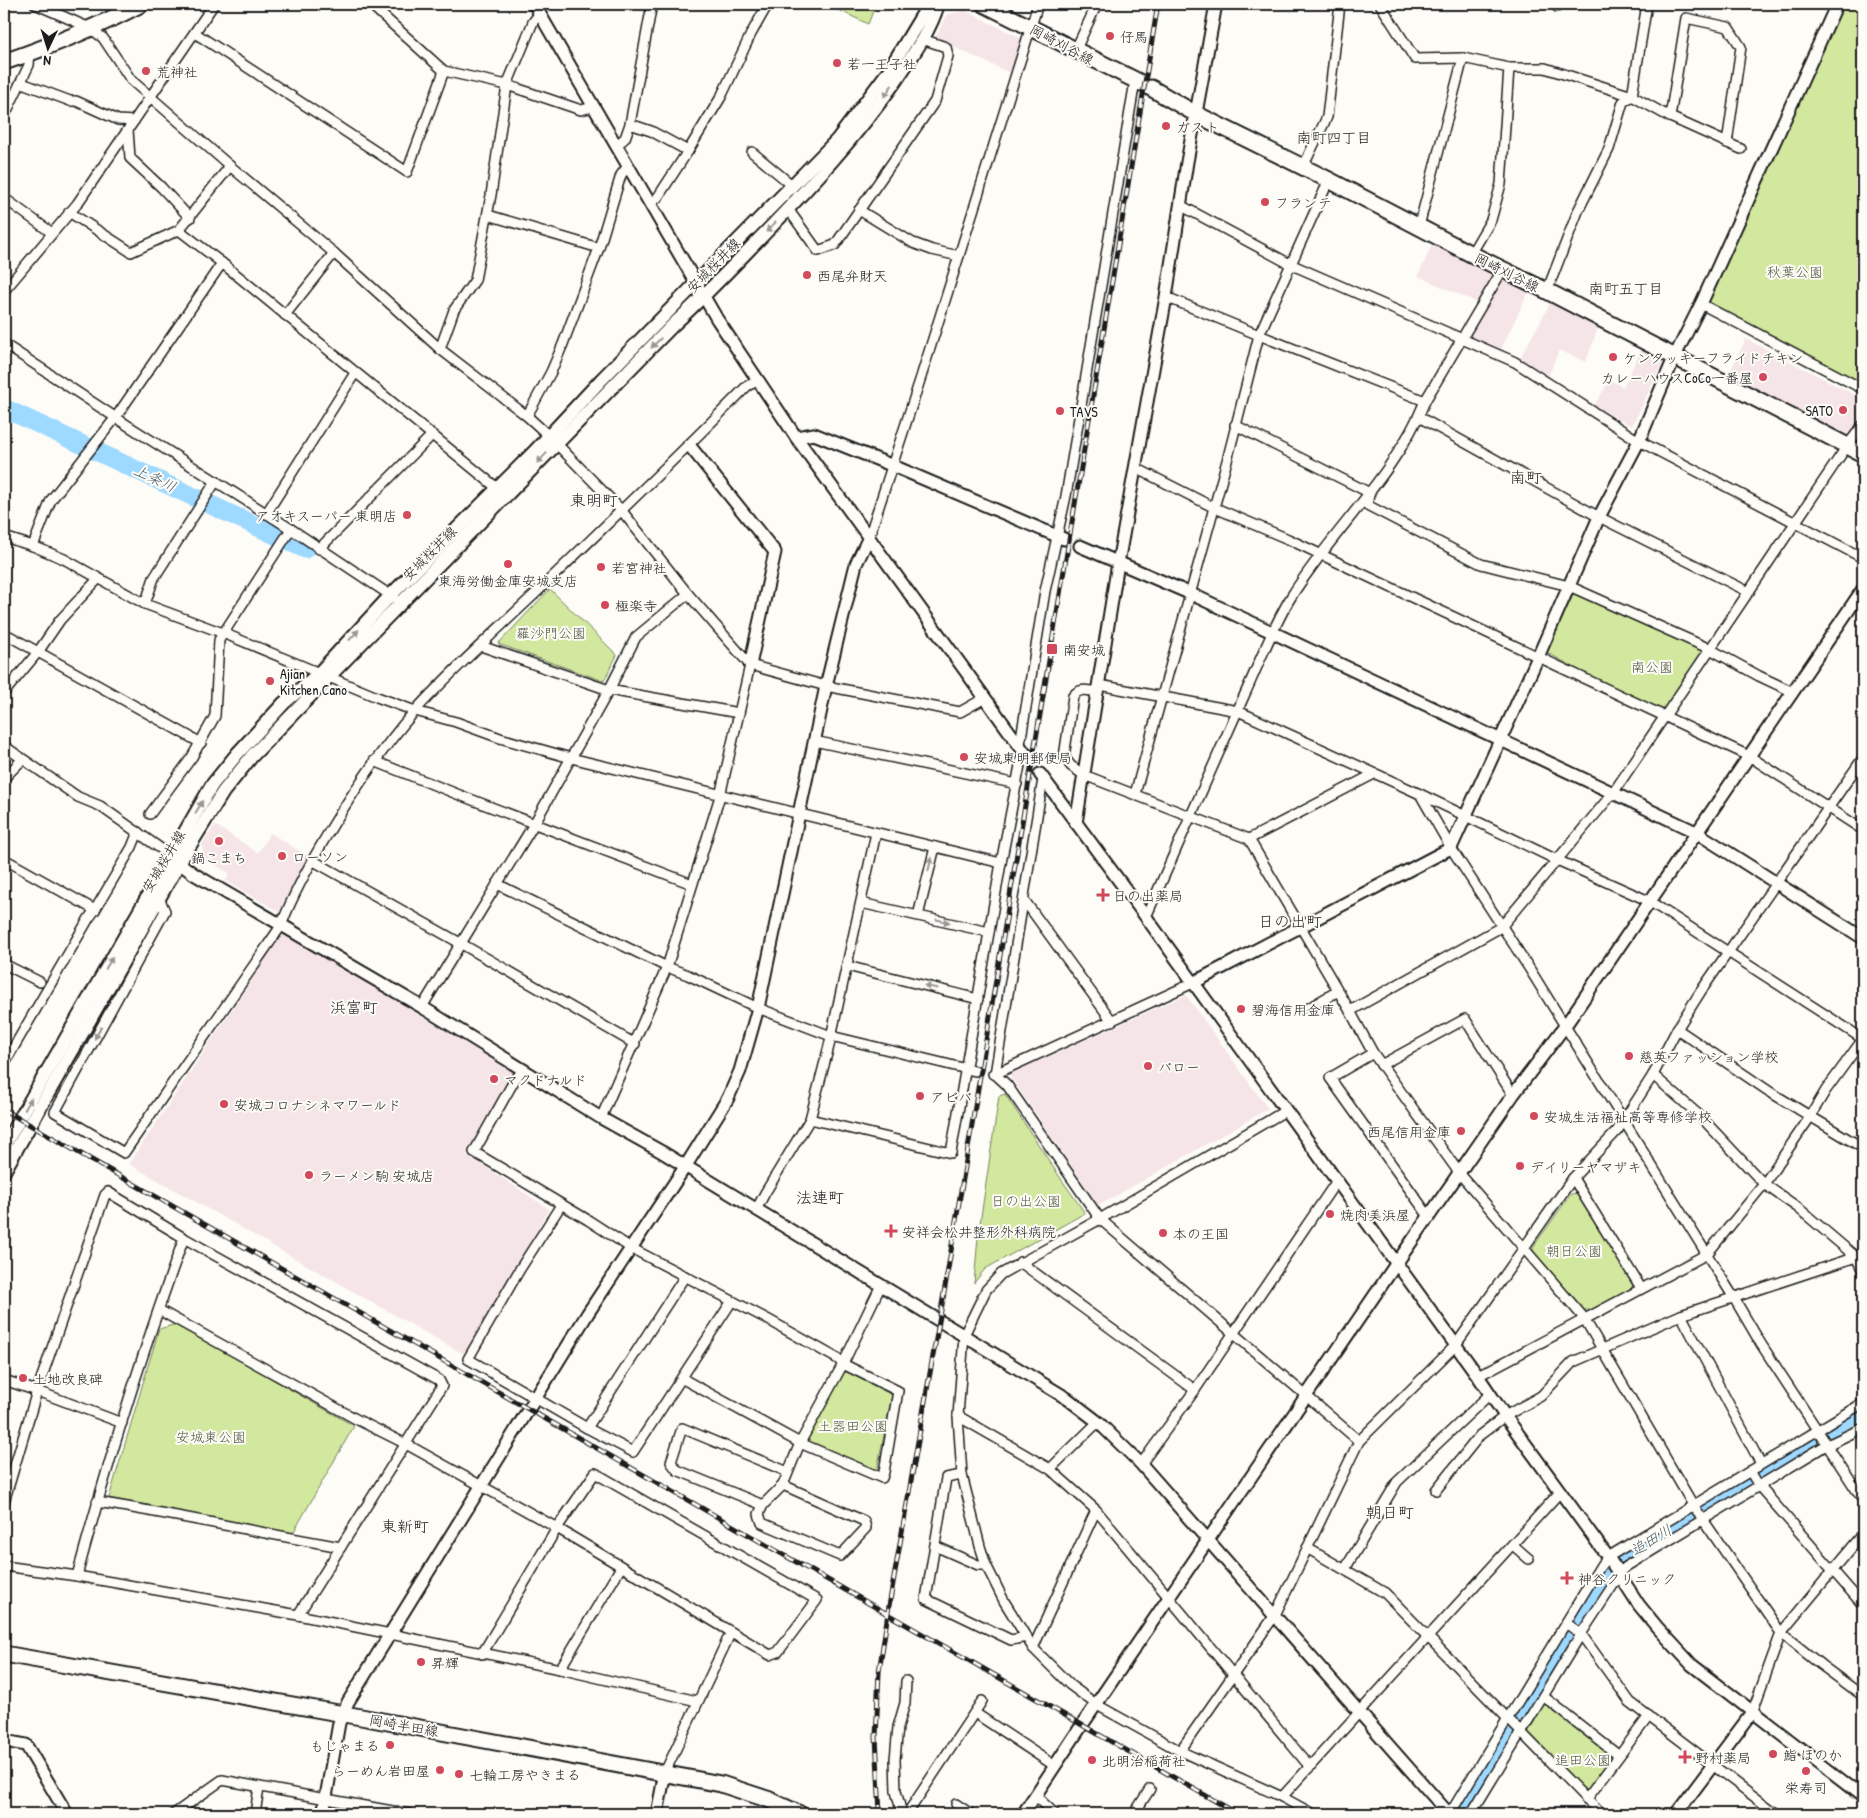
<svg xmlns="http://www.w3.org/2000/svg" width="1867" height="1818" font-family="'Patrick Hand','Klee One',sans-serif">
<style>
.built{fill:#f6e5e7}
.green{fill:#d2e89e;stroke:#77825d}
.lines{fill:none;stroke-linecap:round;stroke-linejoin:round}
.canal{stroke:#9ed9ff;stroke-width:11}
.river{stroke:#9ed9ff;stroke-width:19}
.minor-tunnel{stroke:#dbdad6;stroke-width:9;stroke-dasharray:9 4.5;stroke-linecap:butt}
.tertiary-tunnel{stroke:#dbdad6;stroke-width:11;stroke-dasharray:11 5.5;stroke-linecap:butt}
.minor-casing{stroke:#1c1c1c;stroke-width:12}
.tertiary-casing{stroke:#1c1c1c;stroke-width:15}
.secondary-casing{stroke:#1c1c1c;stroke-width:16}
.primary-casing{stroke:#1c1c1c;stroke-width:19}
.minor{stroke:#fdfcf7;stroke-width:9}
.tertiary{stroke:#fdfcf7;stroke-width:11}
.secondary{stroke:#fdfcf7;stroke-width:12}
.primary{stroke:#fdfcf7;stroke-width:15}
.rail-casing{stroke:#1c1c1c;stroke-width:5}
.rail{stroke:#fdfcf7;stroke-width:3;stroke-dasharray:9;stroke-linecap:butt}
.oneway{fill:#989794}
.poi-dot{fill:#d1495b;stroke:#fdfcf7;stroke-width:2}
.labels{text-anchor:middle;dominant-baseline:central;stroke-width:4;stroke-linejoin:round;paint-order:stroke}
.poi-label{font-size:14px;fill:#1c1c1c;stroke:#fdfcf7;text-anchor:start}
.street-label{font-size:14px;fill:#1c1c1c;stroke:#fdfcf7}
.park-label{font-size:14px;fill:#535943;stroke:#fdfcf7}
.neighbourhood-label{font-size:15px;fill:#1c1c1c;stroke:#fdfcf7}
.water-label{font-size:15px;font-style:italic;fill:#4a5e6b;stroke:#fdfcf7}
.quarter-label{font-size:16px;fill:#1c1c1c;stroke:#fdfcf7}
</style>
<rect width="100%" height="100%" fill="#fdfcf7"/>
<filter id="ink" filterUnits="userSpaceOnUse"><feTurbulence type="fractalNoise" baseFrequency=".02" numOctaves="2"/><feDisplacementMap in="SourceGraphic" scale="10" xChannelSelector="R" yChannelSelector="G"/><feConvolveMatrix kernelMatrix="1 2 1 2 8 2 1 2 1" color-interpolation-filters="sRGB"/></filter>
<g filter="url(#ink)">
<g class="built">
<path d="M966,11l57,28 -11,35 -56,-26 -8,-6 -13,-4 13,-24z"/>
<path d="M1433,243l60,31 -15,29 -60,-27z"/>
<path d="M1503,278l26,13 -28,58 -32,-12z"/>
<path d="M1550,304l48,24 -12,34 -27,-12 -11,27 -28,-19z"/>
<path d="M1746,339l117,60v16l-12,22 -124,-59z"/>
<path d="M1642,348l21,14 -31,64 -38,-20 16,-26 13,7z"/>
<path d="M215,825l43,28 12,-20 39,24 -30,55 -53,-31 3,-8 -25,-14 -2,-14z"/>
<path d="M283,933l231,139 -47,83 82,54 -84,146 -336,-191z"/>
<path d="M1186,995l82,114 -170,97 -89,-132z"/>
</g>
<g class="green">
<path d="M826,4h50l-8,20z"/>
<path d="M1844,4h19v379l-155,-80 -1,-4z"/>
<path d="M550,589l67,66 -13,26 -106,-37z"/>
<path d="M1574,593l136,56 -46,68 -118,-65z"/>
<path d="M1005,1094l52,79 28,40 -100,56 -11,14 4,-46 21,-141z"/>
<path d="M1577,1193l56,90 -1,5 -42,22h-6l-51,-57v-6l38,-53z"/>
<path d="M176,1324l178,102 -61,107 -184,-35 50,-169z"/>
<path d="M847,1372l45,23 -15,75 -65,-26 -4,-5 35,-66z"/>
<path d="M1544,1704l68,53 -26,34 -58,-58z"/>
</g>
<g class="lines">
<path class="canal" d="M1460,1814l140,-230 24,-28 86,-54 153,-89"/>
<path class="river" d="M4,408l301,141"/>
<path class="minor-tunnel" d="M975,1071l15,2"/>
<path class="tertiary-tunnel" d="M1027,756l13,18"/>
<defs>
<g id="minor">
<path d="M35,4l55,24 13,10 28,42 99,86 104,87 106,96 87,67 22,20 73,75 66,83 62,71 76,21 134,26 25,-14"/>
<path d="M370,4l74,67 63,14 74,25 12,-3"/>
<path d="M1380,4l35,55 48,-1 46,10h36l87,28 38,21 71,32"/>
<path d="M1414,4h6"/>
<path d="M1557,7l3,-3"/>
<path d="M195,33l212,139 37,-101"/>
<path d="M1075,51l22,-47"/>
<path d="M22,83l48,18h6l42,19 16,1"/>
<path d="M4,117l25,-52 1,-12"/>
<path d="M1670,117l16,-99 42,9 13,20 -14,96"/>
<path d="M630,124l21,7 37,20"/>
<path d="M128,130l2,28 31,29 29,31"/>
<path d="M617,145l8,-7 5,-14 22,-120"/>
<path d="M752,152l41,34"/>
<path d="M230,166l-51,64 43,33 275,225"/>
<path d="M1303,167l24,-50 13,-113"/>
<path d="M4,198l48,35"/>
<path d="M650,204l8,-7 30,-46 33,-54 30,-63 17,-30"/>
<path d="M1180,205l110,59 225,98 124,79 224,117"/>
<path d="M788,209l30,42 17,-6 100,-144 13,-45 -2,-9 -24,-8"/>
<path d="M859,210l54,33 19,7 27,6"/>
<path d="M69,212l62,40 48,-22"/>
<path d="M488,215l111,33"/>
<path d="M1419,226l44,-168"/>
<path d="M1471,254l20,-34 10,-36 8,-116"/>
<path d="M4,291l73,-87 137,-200"/>
<path d="M1547,291l31,-80 31,-62 14,-47 9,-6 15,-92"/>
<path d="M1166,297l93,38 70,-155"/>
<path d="M1701,304l162,85"/>
<path d="M285,315l49,-62"/>
<path d="M4,344l123,81 164,104 105,70"/>
<path d="M440,349l14,-39 21,-30 16,-85 16,-110 26,-63 7,-9"/>
<path d="M527,416l24,-44 12,-28 36,-96 22,-73 7,-9"/>
<path d="M1419,417l180,100 150,75"/>
<path d="M1235,425l135,68"/>
<path d="M1136,468l77,39 75,32 461,217 114,74"/>
<path d="M1369,495l-2,10 114,59 88,22 141,63 49,27 34,16"/>
<path d="M266,514l89,-141"/>
<path d="M4,537l29,9 31,13 81,45 78,29 154,64 38,14 41,11 44,16 71,20 430,105"/>
<path d="M869,537l52,-160 117,-373"/>
<path d="M33,546l18,-46 65,-83 106,-154"/>
<path d="M319,549l113,-114"/>
<path d="M145,604l9,-26 62,-97"/>
<path d="M4,633l197,110"/>
<path d="M481,646l128,44 130,23"/>
<path d="M1099,685l139,26 182,83 137,66 92,41 214,138"/>
<path d="M1098,692c-10,-1 -18,-5 -25,4l-9,61 7,9 13,9 165,64 101,172 23,42 87,121 124,144 109,187 88,128 40,32 42,31"/>
<path d="M4,693l34,-41 22,-32 38,-41"/>
<path d="M814,741l203,43"/>
<path d="M1020,744l25,-153 21,-95 69,-415"/>
<path d="M4,746l74,51 22,9 74,52"/>
<path d="M374,761l83,33 235,90"/>
<path d="M4,778l18,-18"/>
<path d="M1135,794l93,-337 31,-122 166,66"/>
<path d="M1420,794l31,54 78,120 205,330 27,46 102,156"/>
<path d="M150,814l42,-57 23,-41 4,-76 72,-111"/>
<path d="M1249,839l125,-65"/>
<path d="M4,859l91,51"/>
<path d="M312,860l148,83 175,101"/>
<path d="M497,884l170,83 21,8 70,33 73,28 144,35"/>
<path d="M159,898l6,13 -110,201 69,41 157,-227c13,-35 32,-68 52,-101 24,-39 50,-78 81,-113 39,-43 83,-82 125,-122 70,-68 140,-134 208,-204l11,-5"/>
<path d="M1024,900l88,121"/>
<path d="M861,903l128,29"/>
<path d="M918,916l17,-69"/>
<path d="M1146,917c33,-73 65,-147 98,-221 15,-32 28,-68 47,-99 41,-66 105,-123 134,-196l78,-132"/>
<path d="M4,964l36,18"/>
<path d="M847,966l131,33"/>
<path d="M422,1007l112,-183 75,-134 27,-53 52,-43"/>
<path d="M1307,1009l31,-18"/>
<path d="M1350,1011l151,-84 112,-134 234,-347 16,-21"/>
<path d="M1677,1029l93,63 93,56"/>
<path d="M1373,1053l-43,25 100,140"/>
<path d="M4,1064l85,-146 6,-8 37,-63 6,-15"/>
<path d="M1381,1065l84,-46 48,76"/>
<path d="M523,1070l-9,11 -40,71 114,68 43,28 136,71 71,40 5,5 55,27 -14,81 -2,6 -82,-35 -117,-64"/>
<path d="M993,1074h2l198,-91"/>
<path d="M995,1074l12,11 93,134 259,222"/>
<path d="M995,1074l48,-295"/>
<path d="M1653,1075l47,41 64,68 33,23 59,50 7,14"/>
<path d="M1285,1111l-185,108 -99,55 -15,16 -22,45 -6,81 4,59 18,71 6,19 18,36 29,47 37,37 27,20 83,46 102,46 31,17"/>
<path d="M601,1118l66,-151 53,-171 30,-131"/>
<path d="M810,1119l141,34 50,-290 22,-113"/>
<path d="M1573,1178l68,110"/>
<path d="M561,1205l-41,64 -52,90 119,69 46,24 99,-151"/>
<path d="M756,1210l9,-17 45,-74 19,-73 47,-213"/>
<path d="M184,1238l255,142 3,6 -144,229"/>
<path d="M1020,1262l175,128"/>
<path d="M159,1310l197,109 50,25 151,84 213,127 8,-3 39,-52 -222,-127 -38,55 -75,126"/>
<path d="M1681,1315l80,149"/>
<path d="M1478,1376l229,-122 57,-70 44,-64 18,-30 37,-51"/>
<path d="M4,1380l33,11 85,32"/>
<path d="M958,1416l92,53 46,41 214,257"/>
<path d="M587,1428l98,-152"/>
<path d="M1141,1464l54,-74 141,-208"/>
<path d="M1050,1469l48,-47"/>
<path d="M1750,1471l9,15 104,119"/>
<path d="M962,1475l-16,3 -20,121 85,41 16,-3"/>
<path d="M783,1485l81,36 2,7 -26,28 -78,-33 -3,-9 4,-9 20,-20 17,-42 43,-79 38,-79"/>
<path d="M1436,1490l44,-55 25,-19 36,-20 32,-34 108,-47 175,-58 7,-4"/>
<path d="M4,1502l33,-111 68,-196 3,-3 76,46c-41,111 -76,224 -107,338"/>
<path d="M97,1502c82,13 163,31 244,45"/>
<path d="M763,1505l-86,-35 -6,-8 11,-34 106,44"/>
<path d="M1513,1545l16,14"/>
<path d="M935,1546l43,19h8"/>
<path d="M1307,1548l78,45 216,221"/>
<path d="M4,1566l73,10 221,39 262,54 137,32"/>
<path d="M1345,1569l52,-87 93,-88"/>
<path d="M1566,1623l15,11 49,68 147,112"/>
<path d="M1033,1648l63,-138"/>
<path d="M560,1669l61,-102"/>
<path d="M1543,1696l75,59"/>
<path d="M975,1713l80,53"/>
<path d="M1752,1713l29,-80 82,-99"/>
<path d="M1180,1751l95,-136 84,-174 96,-95 118,-168 44,-47 36,-56 24,-46 24,-38 162,-233"/>
<path d="M665,1772l66,-140"/>
<path d="M1036,1796l19,18"/>
<path d="M1282,1797l279,-306"/>
<path d="M1586,1800l63,-84"/>
<path d="M956,1804l15,10"/>
<path d="M174,1814l48,-34 187,34"/>
<path d="M255,1814l4,-27"/>
<path d="M902,1814l-6,-23 -1,-32 3,-32 7,-24 1,-22"/>
<path d="M907,1814l75,-113"/>
<path d="M1134,1814l16,-25"/>
<path d="M1443,1814l11,-7 147,-242 7,-8 255,-154"/>
<path d="M1471,1814l110,-180 44,-67 198,-120 40,-19"/>
</g>
<g id="tertiary">
<path d="M534,4l183,315 79,118 231,319"/>
<path d="M796,437l18,-3 77,31 173,74"/>
<path d="M689,445l86,107 -25,113"/>
<path d="M1080,546l109,47 507,239 167,106"/>
<path d="M1040,774l106,143 332,459 27,40 103,141 31,48 18,22 35,38 171,132"/>
<path d="M1076,823l42,-260 48,-266 21,-135 29,-158"/>
<path d="M179,863l15,11 228,133 179,111 61,34 406,247 30,23 43,42 308,350"/>
<path d="M1193,983l258,-135 87,-191 61,-140 40,-76 35,-83 27,-54 136,-300"/>
<path d="M4,1741l22,4 41,69"/>
<path d="M323,1814l16,-91 9,-21 240,-389 97,-146 43,-69 12,-27 18,-63 68,-322 30,-122 13,-27"/>
<path d="M657,1814l8,-42"/>
<path d="M1023,1814l55,-83 318,-467 117,-169 52,-69 298,-437"/>
<path d="M1676,1814l76,-101"/>
<path d="M1862,1814l1,-1"/>
</g>
<g id="secondary">
<path d="M4,1146l208,-361 25,-31 47,-51 35,-30 72,-78 143,-143 68,-73 235,-239 51,-68 41,-68"/>
<path d="M4,1171l175,-308 44,-71 29,-36 97,-100 325,-332c32,-29 61,-60 91,-91 48,-50 89,-94 129,-150 16,-24 36,-51 44,-79"/>
</g>
<g id="primary">
<path d="M984,4l157,79"/>
<path d="M4,62c47,-16 93,-35 137,-58"/>
<path d="M1151,88l45,26 133,66 142,74 76,37 316,163"/>
<path d="M4,1654l357,63 360,67 49,16 30,14"/>
</g>
</defs>
<use href="#minor" class="minor-casing"/>
<use href="#tertiary" class="tertiary-casing"/>
<use href="#secondary" class="secondary-casing"/>
<use href="#primary" class="primary-casing"/>
<use href="#minor" class="minor"/>
<use href="#tertiary" class="tertiary"/>
<use href="#secondary" class="secondary"/>
<use href="#primary" class="primary"/>
<defs>
<g id="rail">
<path d="M4,1110l1234,704"/>
<path d="M880,1814l-4,-77 3,-65 10,-66 54,-307 215,-1295"/>
</g>
</defs>
<use href="#rail" class="rail-casing"/>
<use href="#rail" class="rail"/>
</g>
<defs><path id="oneway-solid" d="M-6-.8H1V-3.2L6.5 0L1 3.2V.8H-6Z" transform="scale(1.25)"/></defs>
<g class="oneway">
<use href="#oneway-solid" transform="translate(888 91) rotate(125)"/>
<use href="#oneway-solid" transform="translate(771 227) rotate(134)"/>
<use href="#oneway-solid" transform="translate(656 343) rotate(135)"/>
<use href="#oneway-solid" transform="translate(542 458) rotate(134)"/>
<use href="#oneway-solid" transform="translate(354 635) rotate(-47)"/>
<use href="#oneway-solid" transform="translate(199 807) rotate(-59)"/>
<use href="#oneway-solid" transform="translate(930 864) rotate(-76)"/>
<use href="#oneway-solid" transform="translate(943 921) rotate(13)"/>
<use href="#oneway-solid" transform="translate(109 963) rotate(-60)"/>
<use href="#oneway-solid" transform="translate(931 987) rotate(-166)"/>
<use href="#oneway-solid" transform="translate(98 1033) rotate(119)"/>
<use href="#oneway-solid" transform="translate(28 1104) rotate(-60)"/>
</g>
</g>
<g class="poi-dot">
<circle cx="1110" cy="36" r="5"/>
<circle cx="837" cy="63" r="5"/>
<circle cx="146" cy="71" r="5"/>
<circle cx="1166" cy="126" r="5"/>
<circle cx="1265" cy="202" r="5"/>
<circle cx="807" cy="275" r="5"/>
<circle cx="1613" cy="357" r="5"/>
<circle cx="1763" cy="377" r="5"/>
<circle cx="1843" cy="410" r="5"/>
<circle cx="1060" cy="411" r="5"/>
<circle cx="407" cy="515" r="5"/>
<circle cx="508" cy="564" r="5"/>
<circle cx="601" cy="567" r="5"/>
<circle cx="605" cy="605" r="5"/>
<rect x="1046" y="643" width="12" height="12" rx="2.5"/>
<circle cx="270" cy="681" r="5"/>
<circle cx="964" cy="757" r="5"/>
<circle cx="219" cy="841" r="5"/>
<circle cx="282" cy="856" r="5"/>
<path d="M1100.5 887.5h5v5h5v5h-5v5h-5v-5h-5v-5h5z"/>
<circle cx="1241" cy="1009" r="5"/>
<circle cx="1629" cy="1056" r="5"/>
<circle cx="1148" cy="1066" r="5"/>
<circle cx="494" cy="1079" r="5"/>
<circle cx="920" cy="1096" r="5"/>
<circle cx="224" cy="1104" r="5"/>
<circle cx="1534" cy="1116" r="5"/>
<circle cx="1461" cy="1131" r="5"/>
<circle cx="1520" cy="1166" r="5"/>
<circle cx="309" cy="1175" r="5"/>
<circle cx="1330" cy="1214" r="5"/>
<path d="M888.5 1223.5h5v5h5v5h-5v5h-5v-5h-5v-5h5z"/>
<circle cx="1163" cy="1233" r="5"/>
<circle cx="23" cy="1378" r="5"/>
<path d="M1564.5 1570.5h5v5h5v5h-5v5h-5v-5h-5v-5h5z"/>
<circle cx="421" cy="1662" r="5"/>
<circle cx="390" cy="1745" r="5"/>
<circle cx="1773" cy="1754" r="5"/>
<path d="M1682.5 1749.5h5v5h5v5h-5v5h-5v-5h-5v-5h5z"/>
<circle cx="1092" cy="1760" r="5"/>
<circle cx="440" cy="1770" r="5"/>
<circle cx="1806" cy="1771" r="5"/>
<circle cx="459" cy="1774" r="5"/>
</g>
<g class="labels">
<g class="poi-label">
<text x="1120" y="36">仔馬</text>
<text x="847" y="63">若一王子社</text>
<text x="156" y="71">荒神社</text>
<text x="1176" y="126">ガスト</text>
<text x="1275" y="202">フランテ</text>
<text x="817" y="275">西尾弁財天</text>
<text x="1623" y="357">ケンタッキーフライドチキン</text>
<text x="1753" y="377" text-anchor="end">カレーハウスCoCo一番屋</text>
<text x="1833" y="410" text-anchor="end">SATO</text>
<text x="1070" y="411">TAVS</text>
<text x="397" y="515" text-anchor="end">アオキスーパー 東明店</text>
<text x="611" y="567">若宮神社</text>
<text x="508" y="580" text-anchor="middle">東海労働金庫安城支店</text>
<text x="615" y="605">極楽寺</text>
<text x="1063" y="649">南安城</text>
<text x="280" y="673">Ajian<tspan x="280" dy="16">Kitchen Cano</tspan></text>
<text x="974" y="757">安城東明郵便局</text>
<text x="292" y="856">ローソン</text>
<text x="219" y="857" text-anchor="middle">鍋こまち</text>
<text x="1113" y="895">日の出薬局</text>
<text x="1251" y="1009">碧海信用金庫</text>
<text x="1639" y="1056">慈英ファッション学校</text>
<text x="1158" y="1066">バロー</text>
<text x="504" y="1079">マクドナルド</text>
<text x="930" y="1096">アビバ</text>
<text x="234" y="1104">安城コロナシネマワールド</text>
<text x="1544" y="1116">安城生活福祉高等専修学校</text>
<text x="1451" y="1131" text-anchor="end">西尾信用金庫</text>
<text x="1530" y="1166">デイリーヤマザキ</text>
<text x="319" y="1175">ラーメン駒 安城店</text>
<text x="1340" y="1214">焼肉美浜屋</text>
<text x="902" y="1231">安祥会松井整形外科病院</text>
<text x="1173" y="1233">本の王国</text>
<text x="33" y="1378">土地改良碑</text>
<text x="1578" y="1578">神谷クリニック</text>
<text x="431" y="1662">昇輝</text>
<text x="380" y="1745" text-anchor="end">もじゃまる</text>
<text x="1783" y="1754">鮨 ほのか</text>
<text x="1695" y="1757">野村薬局</text>
<text x="1102" y="1760">北明治稲荷社</text>
<text x="430" y="1770" text-anchor="end">らーめん岩田屋</text>
<text x="469" y="1774">七輪工房やきまる</text>
<text x="1806" y="1787" text-anchor="middle">栄寿司</text>
</g>
<g class="street-label">
<text transform="translate(1062 44) rotate(28)">岡崎刈谷線</text>
<text transform="translate(713 265) rotate(-46)">安城桜井線</text>
<text transform="translate(1507 272) rotate(26)">岡崎刈谷線</text>
<text transform="translate(429 553) rotate(-45)">安城桜井線</text>
<text transform="translate(163 861) rotate(-59)">安城桜井線</text>
<text transform="translate(404 1725) rotate(10)">岡崎半田線</text>
</g>
<g class="park-label">
<text x="1795" y="271">秋葉公園</text>
<text x="551" y="632">羅沙門公園</text>
<text x="1652" y="666">南公園</text>
<text x="1026" y="1200">日の出公園</text>
<text x="1574" y="1250">朝日公園</text>
<text x="853" y="1425">土器田公園</text>
<text x="211" y="1436">安城東公園</text>
<text x="1583" y="1759">追田公園</text>
</g>
<g class="neighbourhood-label">
<text x="1334" y="137">南町四丁目</text>
<text x="1626" y="288">南町五丁目</text>
</g>
<g class="water-label">
<text transform="translate(155 478) rotate(25)">上条川</text>
<text transform="translate(1651 1540) rotate(-31)">追田川</text>
</g>
<g class="quarter-label">
<text x="1526" y="477">南町</text>
<text x="594" y="500">東明町</text>
<text x="1290" y="921">日の出町</text>
<text x="354" y="1007">浜富町</text>
<text x="820" y="1197">法連町</text>
<text x="1390" y="1512">朝日町</text>
<text x="405" y="1526">東新町</text>
</g>
</g>
<rect width="1867" height="1818" fill="none" stroke="#fdfcf7" stroke-width="20"/>
<rect x="10" y="10" width="1847" height="1798" fill="none" stroke="#1c1c1c" stroke-width="2" filter="url(#ink)"/>
<g transform="translate(48 48) rotate(184)" stroke="#fdfcf7" stroke-width="4" paint-order="stroke">
<path d="M0-4L9 19L0 12L-9 19Z" fill="#1c1c1c"/>
<text y="-8" font-size="14" font-weight="bold" text-anchor="middle" fill="#1c1c1c">N</text>
</g>
</svg>
